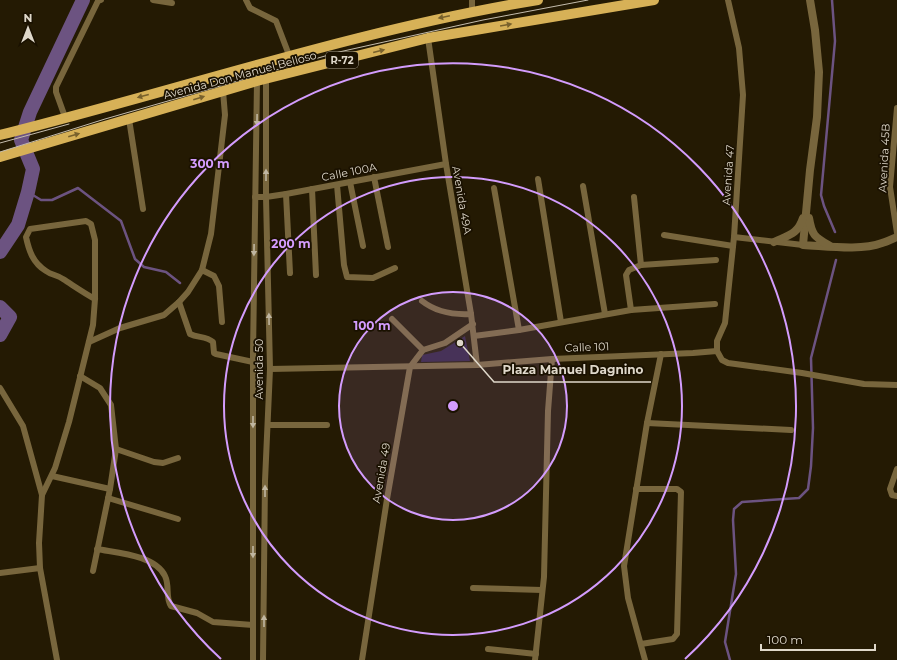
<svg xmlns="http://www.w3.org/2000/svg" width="897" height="660" font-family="Montserrat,sans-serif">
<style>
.green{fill:#342441}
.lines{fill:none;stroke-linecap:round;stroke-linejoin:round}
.stream{stroke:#6c5381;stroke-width:2.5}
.river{stroke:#6c5381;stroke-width:14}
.minor{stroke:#78663d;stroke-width:6}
.tertiary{stroke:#78663d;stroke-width:8}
.primary{stroke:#d7b157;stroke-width:10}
.tram{stroke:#c4bcad;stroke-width:1}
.oneway{fill:#78612c}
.oneway2{fill:#c0b6a0}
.ring{fill:none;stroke:#d39cfd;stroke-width:2}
.labels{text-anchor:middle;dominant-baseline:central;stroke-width:3.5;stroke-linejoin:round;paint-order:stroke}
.shield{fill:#1a1100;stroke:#a49c8d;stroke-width:1}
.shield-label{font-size:10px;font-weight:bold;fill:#dfd8ca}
.street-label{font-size:11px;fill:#dfd8ca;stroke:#1a1100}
.centre{fill:#d39cfd;stroke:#1a1100;stroke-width:2}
.ring-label{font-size:12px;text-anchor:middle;font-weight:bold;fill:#d39cfd;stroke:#1a1100;stroke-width:3.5;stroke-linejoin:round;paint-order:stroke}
.leader{fill:none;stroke:#dfd8ca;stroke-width:1.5}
.callout-dot{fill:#dfd8ca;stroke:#1a1100;stroke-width:1.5}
.callout-label{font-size:12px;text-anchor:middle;font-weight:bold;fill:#dfd8ca;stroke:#1a1100;stroke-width:3.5;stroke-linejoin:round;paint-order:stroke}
</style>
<rect width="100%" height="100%" fill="#241a03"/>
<path class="green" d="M465,336l5,25 -49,1 1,-7 19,-4z"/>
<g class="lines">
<g class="stream">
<path d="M832,0l3,41 -14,154 3,11 11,26"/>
<path d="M28,192l13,8h11l26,-12 43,33 14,38 9,8 22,5 14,11"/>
<path d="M730,660l-5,-18 11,-68 -3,-54 1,-11 8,-7 57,-4 9,-9 3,-23 2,-38 -2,-70 25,-98"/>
</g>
<g class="river">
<path d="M0,252l18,-27 10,-33 5,-23 -12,-29 9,-28 53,-112"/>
<path d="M0,307l10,10 -10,18"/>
</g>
<g class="minor">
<path d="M153,0l19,3"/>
<path d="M246,0l4,8 26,13 13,34"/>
<path d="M472,0v11"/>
<path d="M728,0l11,48 4,47 -9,142 -7,67 -2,19 -8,18v10l5,9 6,3 74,10 62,11 33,1"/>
<path d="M428,38l18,126 25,150 6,51"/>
<path d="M897,108l-7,79 7,46"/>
<path d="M65,117l-9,-25v-5l42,-86 3,-1"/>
<path d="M129,119l14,90"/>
<path d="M374,177l14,70"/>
<path d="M538,179l23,143"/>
<path d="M350,182l13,64"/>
<path d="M337,185l7,80 3,12 26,1 22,-10"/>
<path d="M583,186l22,128"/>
<path d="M494,188l25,142"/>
<path d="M312,189l4,86"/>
<path d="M286,194l4,79"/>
<path d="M255,197h11l20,-3 160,-30"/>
<path d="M634,197l7,68"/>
<path d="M664,235l69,11"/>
<path d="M734,237l69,8"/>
<path d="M202,270l12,6 5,10 3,36"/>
<path d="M422,301c14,11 31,14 49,13"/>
<path d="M179,302l11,32c8,4 16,2 23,8l1,11 2,1 37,8"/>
<path d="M631,310l-5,-35 3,-5 12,-5 75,-5"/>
<path d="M392,319l31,31"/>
<path d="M474,336l45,-6 112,-20 84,-6"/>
<path d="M89,342l31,-14 44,-13 15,-13 9,-10 14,-22 9,-36 14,-119 -2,-24"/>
<path d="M270,369l207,-4 75,-6 141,-6 24,-2"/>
<path d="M80,376l20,12 11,17 5,44 -6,40 -17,82"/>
<path d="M0,388l23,38 19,69"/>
<path d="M647,423l144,7"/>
<path d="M268,425h59"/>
<path d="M116,449l38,13 9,1 15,-5"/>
<path d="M897,469l-7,20 2,6 5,1"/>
<path d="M52,476l58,13"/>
<path d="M636,489h41l4,3 -4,142 -4,5 -32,5"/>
<path d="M108,498l70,21"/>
<path d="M97,549c20,4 58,6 68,27 5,10 0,21 6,30l26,7 16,9 40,3"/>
<path d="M0,573l40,-5"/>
<path d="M473,588l69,2"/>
<path d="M488,649l48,5"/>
<path d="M57,660l-17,-92 -1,-25 3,-48 13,-27 14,-46 24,-97 2,-26v-59l-4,-16 -5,-3 -56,8 -4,8c3,14 7,26 20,34 5,4 12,4 17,8 11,7 21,14 32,20"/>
<path d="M253,660v-306l4,-273"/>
<path d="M263,660l2,-179 5,-112 -4,-172v-119"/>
<path d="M362,660l25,-161 23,-132 13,-17 22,-7 28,-19"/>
<path d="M535,660l9,-83 4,-166 4,-52"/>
<path d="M645,660l-17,-62 -4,-32 23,-143 14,-69"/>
</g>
<g class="tertiary">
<path d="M810,0l5,30 4,42 -2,45 -7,53 -7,75c23,1 58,6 79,-2 5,-1 10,-4 15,-6"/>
<path d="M809,218c3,18 6,19 21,28"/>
<path d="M774,242c15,-7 24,-8 29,-24"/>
</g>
<g class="primary">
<path d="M0,135c180,-45 355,-105 538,-135"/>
<path d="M0,157l257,-76 171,-43 226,-38"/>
</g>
<g class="tram">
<path d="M0,143l69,-19"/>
<path d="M0,152l105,-33 234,-67 144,-32 105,-20"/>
</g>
</g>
<defs><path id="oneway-solid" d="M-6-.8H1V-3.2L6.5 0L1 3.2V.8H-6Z"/></defs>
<g class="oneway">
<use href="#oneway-solid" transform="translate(444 17) rotate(168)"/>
<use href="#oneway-solid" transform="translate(506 25) rotate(-10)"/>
<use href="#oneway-solid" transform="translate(379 51) rotate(-14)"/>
<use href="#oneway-solid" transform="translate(143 96) rotate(165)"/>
<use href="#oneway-solid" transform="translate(199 98) rotate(-17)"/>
<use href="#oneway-solid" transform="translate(74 135) rotate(-16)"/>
</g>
<g class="oneway2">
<use href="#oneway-solid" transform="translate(257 120) rotate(91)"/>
<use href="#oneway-solid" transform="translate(266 175) rotate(-90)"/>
<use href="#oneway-solid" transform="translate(254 250) rotate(91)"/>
<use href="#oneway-solid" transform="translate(269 319) rotate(-91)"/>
<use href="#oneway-solid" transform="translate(253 422) rotate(90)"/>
<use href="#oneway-solid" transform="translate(265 491) rotate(-90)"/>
<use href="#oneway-solid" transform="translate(253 552) rotate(90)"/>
<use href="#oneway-solid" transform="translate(264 621) rotate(-90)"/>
</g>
<circle cx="453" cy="406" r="114" fill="#d39cfd" fill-opacity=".12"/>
<g class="ring">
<circle cx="453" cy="406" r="114"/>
<circle cx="453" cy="406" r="229"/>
<path d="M221 659A343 343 0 1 1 685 659"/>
</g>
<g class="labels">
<rect class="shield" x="326" y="52" width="32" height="16" rx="3"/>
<g class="shield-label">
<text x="342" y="60">R-72</text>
</g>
<g class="street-label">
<text transform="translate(240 75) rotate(-15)">Avenida Don Manuel Belloso</text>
<text transform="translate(884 158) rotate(-87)">Avenida 45B</text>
<text transform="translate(349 172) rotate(-11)">Calle 100A</text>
<text transform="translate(728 175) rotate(-86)">Avenida 47</text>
<text transform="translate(462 200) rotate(80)">Avenida 49A</text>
<text transform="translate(587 347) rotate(-2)">Calle 101</text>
<text transform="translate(259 369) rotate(-90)">Avenida 50</text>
<text transform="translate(381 473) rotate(-80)">Avenida 49</text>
</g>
</g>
<circle cx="453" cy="406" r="6" class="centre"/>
<g class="ring-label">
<text x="210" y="168">300 m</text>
<text x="291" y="248">200 m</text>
<text x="372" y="330">100 m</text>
</g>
<path class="leader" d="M460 343L494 382H651"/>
<circle class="callout-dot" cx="460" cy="343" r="4"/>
<g class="callout-label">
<text x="573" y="374">Plaza Manuel Dagnino</text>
</g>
<g transform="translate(28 28)" stroke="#1a1100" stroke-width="3" paint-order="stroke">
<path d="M0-3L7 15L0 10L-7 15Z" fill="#dfd8ca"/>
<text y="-6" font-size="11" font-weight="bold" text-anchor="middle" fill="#dfd8ca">N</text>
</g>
<path d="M761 644v6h114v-6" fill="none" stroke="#dfd8ca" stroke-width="2"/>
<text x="767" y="644" font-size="12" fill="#dfd8ca" stroke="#1a1100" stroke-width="3" paint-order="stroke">100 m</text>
</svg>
